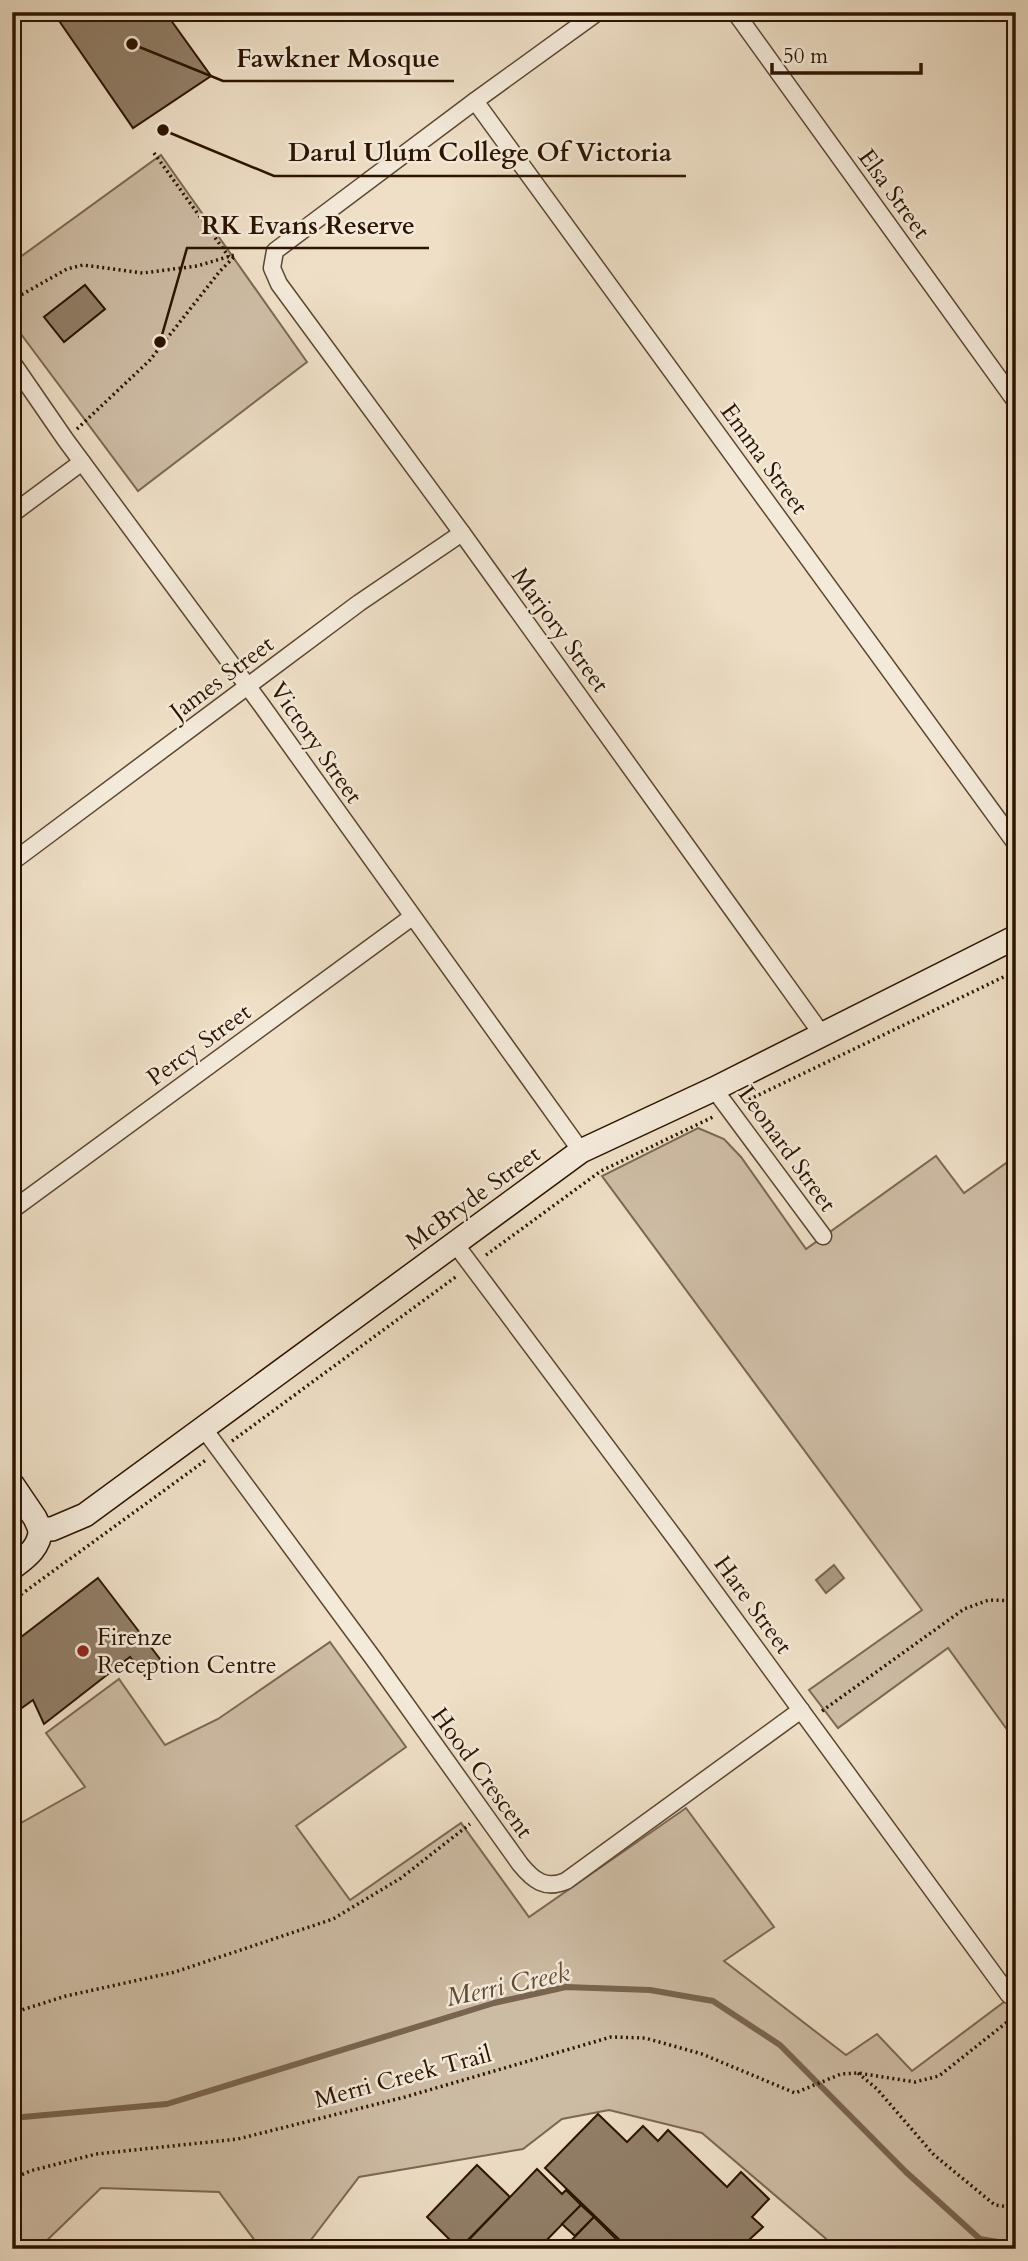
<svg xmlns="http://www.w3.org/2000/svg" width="1028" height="2261" font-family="Cardo,serif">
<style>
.green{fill:#cdbca4;stroke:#7c6852;stroke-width:2}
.water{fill:#ac9a83;stroke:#79644f;stroke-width:2}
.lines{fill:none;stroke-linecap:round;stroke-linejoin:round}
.stream{stroke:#79644f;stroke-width:6}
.building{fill:#917e67;stroke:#2c1400;stroke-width:2}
.street-casing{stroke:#5c4732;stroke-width:19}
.secondary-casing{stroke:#2c1400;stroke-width:26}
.path{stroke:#2c1400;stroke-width:3.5;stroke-dasharray:2 3.5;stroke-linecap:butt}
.street{stroke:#f4eada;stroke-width:16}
.secondary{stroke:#f4eada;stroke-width:23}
.poi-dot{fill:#8f2418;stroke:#f4eada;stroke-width:2.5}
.labels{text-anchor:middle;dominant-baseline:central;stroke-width:5;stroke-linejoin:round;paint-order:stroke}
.street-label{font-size:24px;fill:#2c1400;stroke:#f4eada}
.poi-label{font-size:24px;fill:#2c1400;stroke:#f4eada;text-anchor:start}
.water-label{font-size:26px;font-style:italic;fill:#5f4a34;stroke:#f4eada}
.leader{fill:none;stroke:#2c1400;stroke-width:2.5}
.callout-dot{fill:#2c1400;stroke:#f4eada;stroke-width:2.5}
.callout-label{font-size:26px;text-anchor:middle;font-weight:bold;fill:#2c1400;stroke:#f4eada;stroke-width:5;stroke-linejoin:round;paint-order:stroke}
</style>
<rect width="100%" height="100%" fill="#eedfc6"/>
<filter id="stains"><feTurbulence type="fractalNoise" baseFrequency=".00286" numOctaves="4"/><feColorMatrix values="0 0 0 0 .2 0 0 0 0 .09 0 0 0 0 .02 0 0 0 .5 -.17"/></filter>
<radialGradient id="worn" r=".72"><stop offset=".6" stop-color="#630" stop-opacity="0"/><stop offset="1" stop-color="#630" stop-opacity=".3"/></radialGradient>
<g class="green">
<path d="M161,155l146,207 -169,129 -126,-169v-59z"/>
<path d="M698,1128l26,11 17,18 65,92 130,-93 28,37 52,-37v586l-68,-94 -110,80 -29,-38 113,-80 -320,-434z"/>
<path d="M330,1642l76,105 -110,79 54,74 111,-77 68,94 157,-109 88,119 -50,34 122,94 31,-21 35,37 104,-78v256h-178l-136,-116 -93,-23 -47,9 -39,30 -164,28 -55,72h-43l-42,-57 -118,-4 -63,61h-26v-421l73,-41 -39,-54 73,-54 46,66 53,-26z"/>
</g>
<path class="water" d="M834,1565l10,13 -18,15 -10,-13z"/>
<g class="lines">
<path class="stream" d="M12,2118l155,-14 327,-101 72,-16 84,3 63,11 67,44 126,127 74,67 36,6"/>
</g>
<g class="building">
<path d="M53,12h112l46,64 -78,52z"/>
<path d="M85,285l20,24 -41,33 -20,-25z"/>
<path d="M98,1578l65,85 -18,13 -15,-19 -86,67 -11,-24 -21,15v-71z"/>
<path d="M598,2114l29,28 16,-16 15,15 10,-11 59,57 14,-15 28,27 -17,18 11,10 -24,22h-110l-84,-81z"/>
<path d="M477,2165l33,32 -51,52 -32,-32z"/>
<path d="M537,2169l25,25 4,-4 15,15 -43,44h-78z"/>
<path d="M581,2205l13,12 -19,19 -13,-12z"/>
<path d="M594,2217l32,32h-63z"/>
</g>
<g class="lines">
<defs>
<g id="street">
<path d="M598,12l-123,89 -200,150 -3,17 7,16 183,249 359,500"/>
<path d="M735,12l281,390"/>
<path d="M475,101l541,743"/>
<path d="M12,362l53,77 195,264 321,448"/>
<path d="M12,514l70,-52"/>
<path d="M12,862l347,-259 103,-70"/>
<path d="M714,1089l109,147"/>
<path d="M12,1210l400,-293"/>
<path d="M456,1245l225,301 328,449"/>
<path d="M204,1429l169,229 147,206c13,16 25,26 46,17l235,-171"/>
</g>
<g id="secondary">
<path d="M12,1484l23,34 5,11"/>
<path d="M12,1568c13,-10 29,-21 28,-39h12l33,-14 496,-364 133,-62 302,-152"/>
</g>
</defs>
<use href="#street" class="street-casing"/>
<use href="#secondary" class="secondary-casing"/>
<g class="path">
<path d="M154,153l75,104"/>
<path d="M12,300l55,-31 16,-4 60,8 54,-7 37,-11"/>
<path d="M77,429l73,-69 70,-89 16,-16"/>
<path d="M744,1102l272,-131"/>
<path d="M486,1255l115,-84 114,-55"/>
<path d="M232,1441l225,-165"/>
<path d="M12,1601l194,-141"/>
<path d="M822,1711l142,-102 25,-9 27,1"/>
<path d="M12,2013l54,-17 109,-24 158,-53 68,-41 69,-54"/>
<path d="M858,2073l19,16 57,66 61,50 21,3"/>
<path d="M12,2179l18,-8 66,-17 142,-15 167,-42 206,-60 34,1 57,16 93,39 46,-19 17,-1 57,9 24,-6 77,-61"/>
</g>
<use href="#street" class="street"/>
<use href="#secondary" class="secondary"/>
</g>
<circle class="poi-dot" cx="83" cy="1651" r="7"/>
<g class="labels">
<g class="street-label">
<text transform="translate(894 194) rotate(54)">Elsa Street</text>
<text transform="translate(764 459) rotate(54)">Emma Street</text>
<text transform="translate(560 630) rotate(54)">Marjory Street</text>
<text transform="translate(222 678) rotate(-37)">James Street</text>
<text transform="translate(316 743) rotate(55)">Victory Street</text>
<text transform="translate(199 1045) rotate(-36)">Percy Street</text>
<text transform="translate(787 1149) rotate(54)">Leonard Street</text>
<text transform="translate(473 1198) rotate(-36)">McBryde Street</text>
<text transform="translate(753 1605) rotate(54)">Hare Street</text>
<text transform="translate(482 1773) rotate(54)">Hood Crescent</text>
<text transform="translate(403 2077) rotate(-15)">Merri Creek Trail</text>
</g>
<g class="poi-label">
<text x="97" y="1637">Firenze<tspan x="97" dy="28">Reception Centre</tspan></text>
</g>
<g class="water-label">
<text transform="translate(508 1985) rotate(-12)">Merri Creek</text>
</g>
</g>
<path class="leader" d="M132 44L223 81H454M163 130L274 176H686M160 342L187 248H429"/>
<g class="callout-dot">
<circle cx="132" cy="44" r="7"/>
<circle cx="163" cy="130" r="7"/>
<circle cx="160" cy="342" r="7"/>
</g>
<g class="callout-label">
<text x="338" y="67">Fawkner Mosque</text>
<text x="480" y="161">Darul Ulum College Of Victoria</text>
<text x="308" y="234">RK Evans Reserve</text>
</g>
<rect width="1028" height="2261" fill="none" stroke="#eedfc6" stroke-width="42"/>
<rect x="14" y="14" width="1000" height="2233" fill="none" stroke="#2c1400" stroke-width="3.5"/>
<rect x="21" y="21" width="986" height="2219" fill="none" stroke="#2c1400" stroke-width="2"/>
<path d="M772 63v10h149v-10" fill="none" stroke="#2c1400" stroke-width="3.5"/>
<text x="783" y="63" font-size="21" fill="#2c1400" stroke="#f4eada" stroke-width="5" paint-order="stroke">50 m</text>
<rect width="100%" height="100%" filter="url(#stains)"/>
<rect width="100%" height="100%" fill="url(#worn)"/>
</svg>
